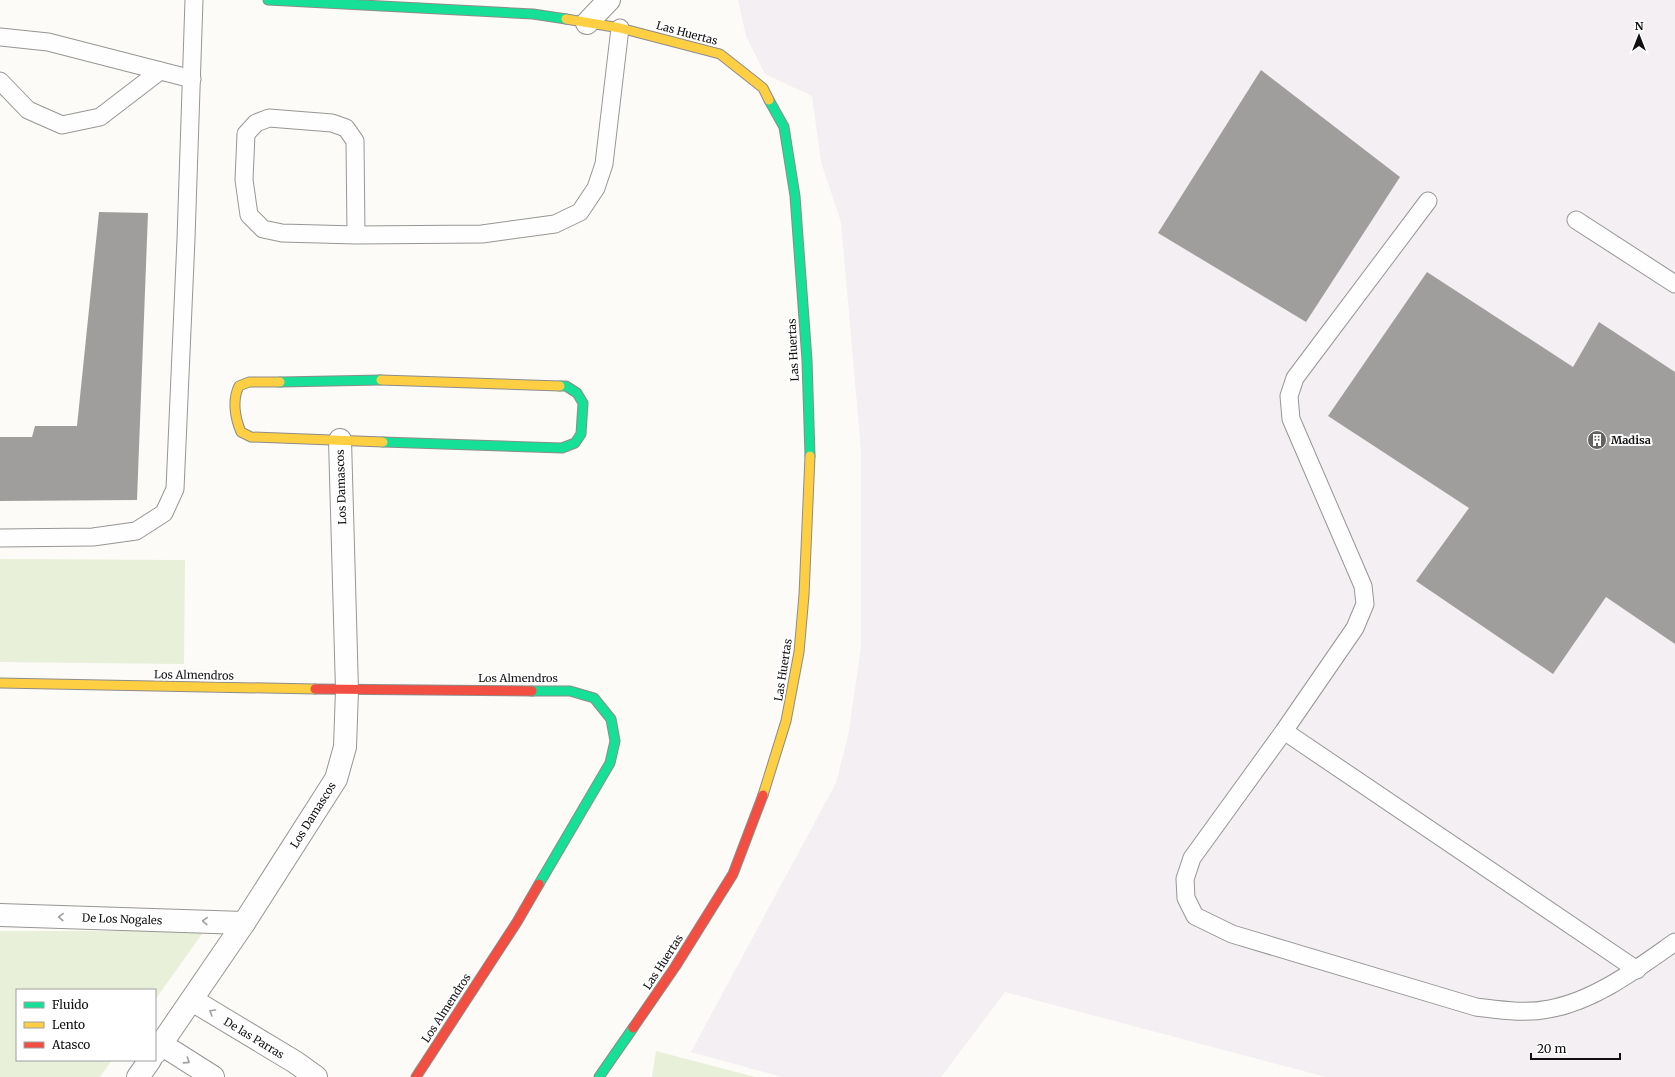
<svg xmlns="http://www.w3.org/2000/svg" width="1675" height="1077" font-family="Merriweather,serif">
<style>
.industrial{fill:#f3eff2}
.green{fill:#e8f0d9}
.building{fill:#a09e9c}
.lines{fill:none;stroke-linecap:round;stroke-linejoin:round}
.lane-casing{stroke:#969694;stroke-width:19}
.street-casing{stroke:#969694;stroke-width:24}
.fast-casing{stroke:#8d8c8b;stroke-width:11}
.slow-casing{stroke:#8d8c8b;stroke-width:11}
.jam-casing{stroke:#8d8c8b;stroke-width:11}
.lane{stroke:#fffefe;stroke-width:17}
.street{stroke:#fffefe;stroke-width:22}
.fast{stroke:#16e098;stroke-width:9}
.slow{stroke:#ffcf43;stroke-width:9}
.jam{stroke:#f24e42;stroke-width:9}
.oneway{stroke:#9f9f9f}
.labels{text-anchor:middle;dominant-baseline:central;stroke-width:4;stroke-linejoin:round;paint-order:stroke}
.street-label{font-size:11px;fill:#101010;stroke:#fff}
.poi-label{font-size:11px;font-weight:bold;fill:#101010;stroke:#fff;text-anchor:start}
</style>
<rect width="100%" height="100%" fill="#fcfbf7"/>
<path class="industrial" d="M738,0h937v1077h-349l-321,-85 -64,85h-159l-91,-25 145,-269 12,-47 13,-88v-198l-20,-228 -20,-60 -9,-66 -47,-22 -19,-38z"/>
<g class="green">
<path d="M0,559l185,1 -1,104 -184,-2z"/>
<path d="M0,931h204l-49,69v-10h-138v70h95l-12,17h-100z"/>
<path d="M656,1051l99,26h-103z"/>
</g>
<g class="building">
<path d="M1261,70l139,107 -94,145 -148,-89z"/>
<path d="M99,212l49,1 -11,287 -137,1v-64h32l3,-11h42z"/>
<path d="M1427,272l146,95 26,-45 76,50v272l-69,-47 -53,77 -137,-93 53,-73 -141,-92z"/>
</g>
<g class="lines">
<defs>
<g id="lane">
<path d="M0,37l48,5 144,37"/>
<path d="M0,81l28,29 34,15 38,-8 60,-46"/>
<path d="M1428,201l-133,177 -6,18 2,23 72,167 2,18 -10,24 -71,103 -92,127 -7,21 1,19 9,18 37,18 244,73c25,3 49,7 73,2 46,-8 89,-41 126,-67"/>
<path d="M1576,220l99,64"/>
<path d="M356,235l-1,-94 -9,-13 -14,-5 -63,-5 -13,5 -10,11 -2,46 5,35 14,14 19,4 74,2 126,-1 73,-10 25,-12 16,-24 8,-24 16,-136"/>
<path d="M0,538l93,-1 43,-6 28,-18 11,-24 11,-250 8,-239"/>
<path d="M1284,731l353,239"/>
</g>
<g id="street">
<path d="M587,23l22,-23"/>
<path d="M0,915l244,8"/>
<path d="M192,1000l103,62 21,15"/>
<path d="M161,1044l52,33"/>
<path d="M155,1053l89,-130 92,-144 9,-32 2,-57 -7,-250"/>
<path d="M138,1077l12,-17"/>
</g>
<g id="fast">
<path d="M268,0l265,14 33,5"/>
<path d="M769,100l15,27 11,69 12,164 3,96"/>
<path d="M280,382l101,-2"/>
<path d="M383,442l179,6 13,-5 6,-9 2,-31 -6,-10 -11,-7h-6"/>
<path d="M532,691h38l24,7 17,21 4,22 -5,22 -71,121"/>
<path d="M599,1077l34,-49"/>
</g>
<g id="slow">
<path d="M566,19l54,9 100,26 43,34 6,12"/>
<path d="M381,380l179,6"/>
<path d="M280,382h-31l-10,4c-7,14 -4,32 2,46l10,5 132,5"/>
<path d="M0,683l315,6"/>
<path d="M763,795l23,-74 13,-69 5,-57 6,-139"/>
</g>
<g id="jam">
<path d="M315,689l217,2"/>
<path d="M633,1028l42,-61 58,-93 30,-79"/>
<path d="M416,1077l101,-155 22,-38"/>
</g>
</defs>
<use href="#lane" class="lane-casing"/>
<use href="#street" class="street-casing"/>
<use href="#fast" class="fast-casing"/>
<use href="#slow" class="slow-casing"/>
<use href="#jam" class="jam-casing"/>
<use href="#lane" class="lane"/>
<use href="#street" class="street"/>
<use href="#fast" class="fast"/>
<use href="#slow" class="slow"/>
<use href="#jam" class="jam"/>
</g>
<defs><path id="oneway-chevron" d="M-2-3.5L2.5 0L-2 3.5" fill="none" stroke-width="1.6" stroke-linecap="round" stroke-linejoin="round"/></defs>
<g class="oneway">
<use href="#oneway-chevron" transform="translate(61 917) rotate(-178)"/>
<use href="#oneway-chevron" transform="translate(205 921) rotate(-178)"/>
<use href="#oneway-chevron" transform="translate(212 1012) rotate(-149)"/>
<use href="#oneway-chevron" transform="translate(187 1061) rotate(33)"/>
</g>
<defs>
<symbol id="building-disc" viewBox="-11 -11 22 22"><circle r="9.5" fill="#636261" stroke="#fff"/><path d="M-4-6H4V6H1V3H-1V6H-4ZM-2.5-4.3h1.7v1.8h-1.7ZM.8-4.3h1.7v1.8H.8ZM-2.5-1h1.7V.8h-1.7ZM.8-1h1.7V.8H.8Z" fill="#fff"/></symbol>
</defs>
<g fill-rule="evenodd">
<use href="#building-disc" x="1586" y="429" width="22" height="22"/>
</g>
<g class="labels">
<g class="street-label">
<text transform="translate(687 33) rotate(15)">Las Huertas</text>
<text transform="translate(793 350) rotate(-93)">Las Huertas</text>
<text transform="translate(341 487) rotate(-92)">Los Damascos</text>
<text transform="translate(783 670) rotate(-81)">Las Huertas</text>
<text transform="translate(194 675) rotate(1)">Los Almendros</text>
<text x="518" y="678">Los Almendros</text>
<text transform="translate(313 815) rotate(-58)">Los Damascos</text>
<text transform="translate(122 919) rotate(2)">De Los Nogales</text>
<text transform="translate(663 962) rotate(-57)">Las Huertas</text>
<text transform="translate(446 1008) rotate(-57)">Los Almendros</text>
<text transform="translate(254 1038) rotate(31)">De las Parras</text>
</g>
<g class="poi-label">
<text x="1611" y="440">Madisa</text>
</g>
</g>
<rect x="16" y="989" width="140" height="72" fill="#ffffff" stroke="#9f9f9f"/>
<rect x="24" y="1002" width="20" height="6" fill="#16e098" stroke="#9f9f9f"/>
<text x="52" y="1009" font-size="12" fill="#101010">Fluido</text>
<rect x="24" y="1022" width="20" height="6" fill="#ffcf43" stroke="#9f9f9f"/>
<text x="52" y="1029" font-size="12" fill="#101010">Lento</text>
<rect x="24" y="1042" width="20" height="6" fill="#f24e42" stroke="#9f9f9f"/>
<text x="52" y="1049" font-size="12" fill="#101010">Atasco</text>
<g transform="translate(1639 36)" stroke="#ffffff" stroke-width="3" paint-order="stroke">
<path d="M0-3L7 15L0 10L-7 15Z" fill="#101010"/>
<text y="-6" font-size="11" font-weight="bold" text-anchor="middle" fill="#101010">N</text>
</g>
<path d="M1531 1053v6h89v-6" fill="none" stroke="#101010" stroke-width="2"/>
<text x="1537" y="1053" font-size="12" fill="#101010" stroke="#ffffff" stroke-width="3" paint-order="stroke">20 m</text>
</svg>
